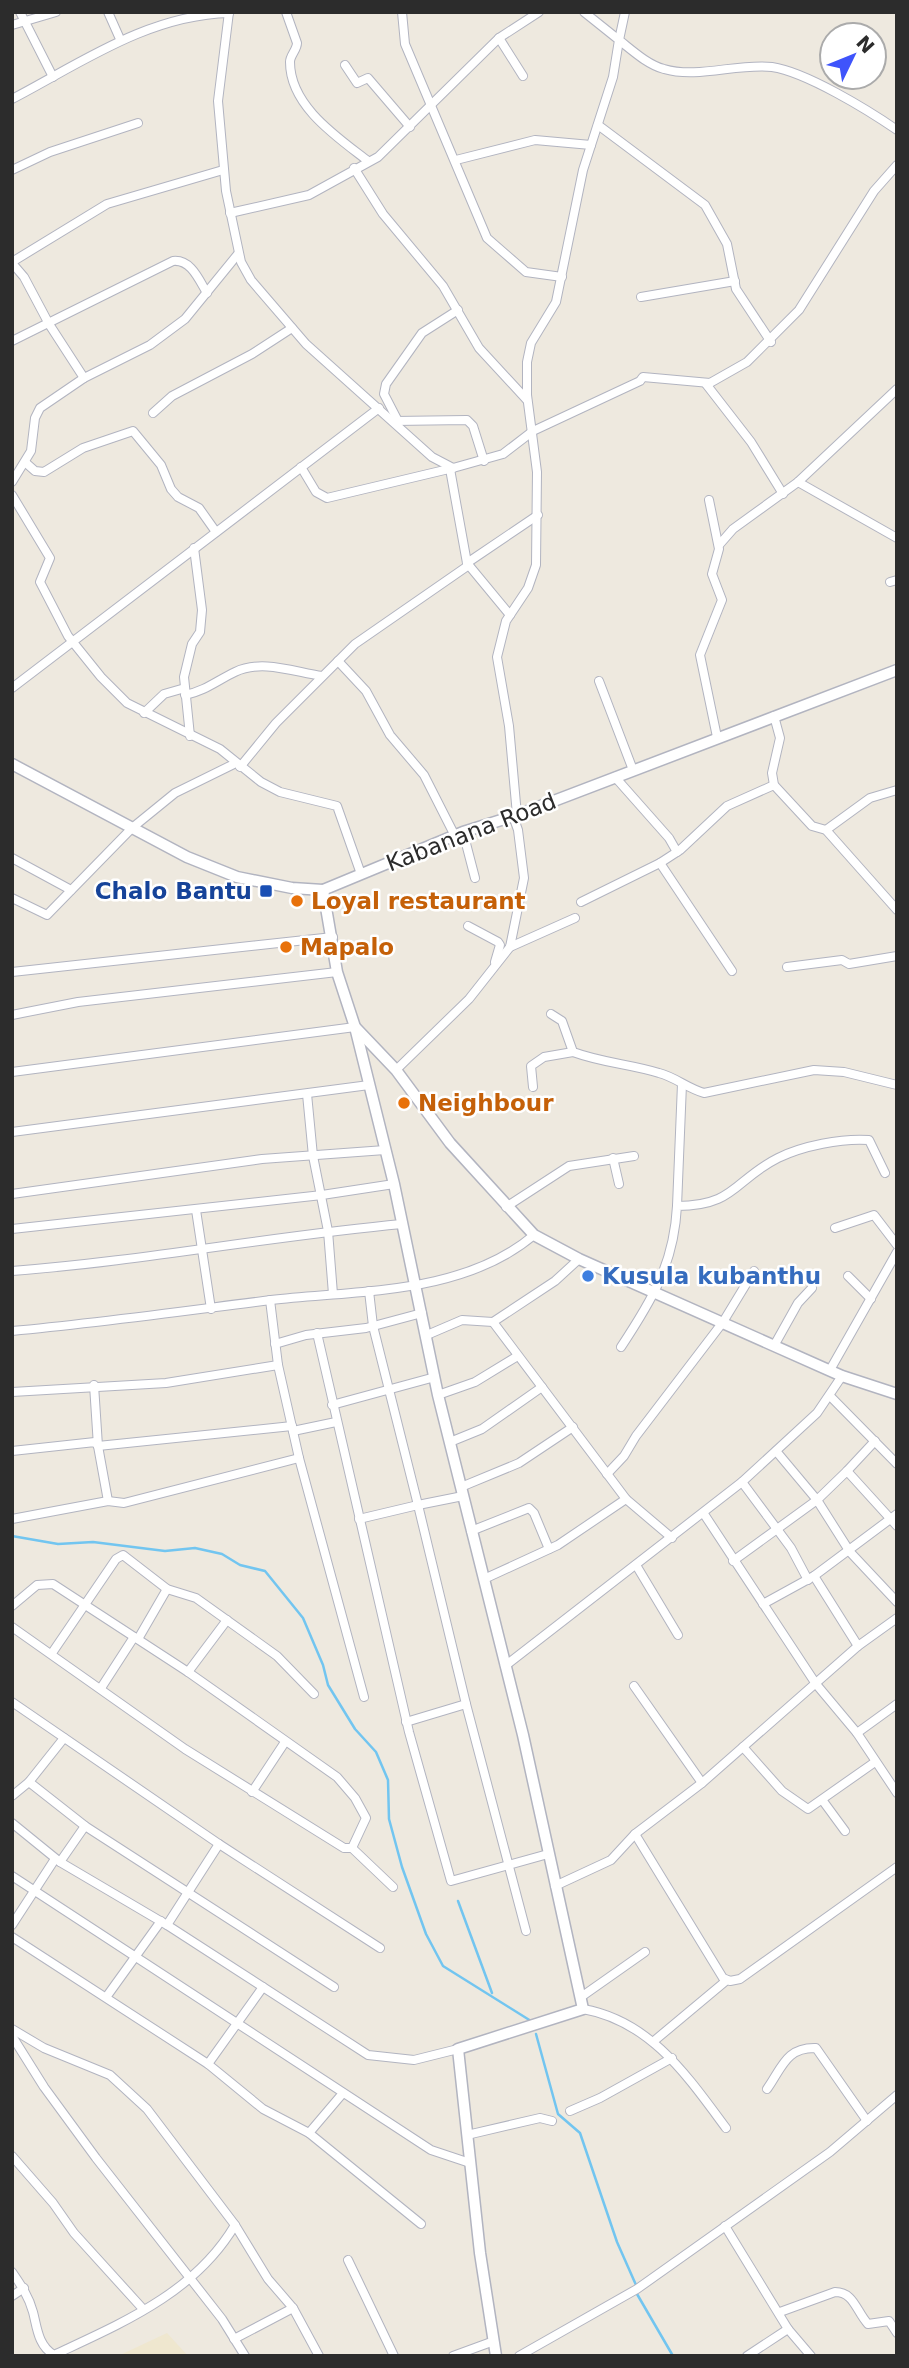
<svg xmlns="http://www.w3.org/2000/svg" width="909" height="2368" font-family="'DejaVu Sans',sans-serif">
<style>
.education{fill:#efe7cf}
.lines{fill:none;stroke-linecap:round;stroke-linejoin:round}
.stream{stroke:#72c5f0;stroke-width:2.5}
.street-casing{stroke:#b2b4c0;stroke-width:10}
.secondary-casing{stroke:#b2b4c0;stroke-width:13}
.street{stroke:#fff;stroke-width:8}
.secondary{stroke:#fff;stroke-width:10}
.transit-dot{fill:#1a4fb4;stroke:#fff;stroke-width:2.5}
.food-dot{fill:#e8710a;stroke:#fff;stroke-width:2.5}
.shop-dot{fill:#3f7fe0;stroke:#fff;stroke-width:2.5}
.labels{text-anchor:middle;dominant-baseline:central;stroke-width:5;stroke-linejoin:round;paint-order:stroke}
.street-label{font-size:23px;fill:#2c2c2c;stroke:#fff}
.transit-label{font-size:23px;font-weight:bold;fill:#164399;stroke:#fff;text-anchor:end}
.food-label{font-size:23px;font-weight:bold;fill:#c56008;stroke:#fff;text-anchor:start}
.shop-label{font-size:23px;font-weight:bold;fill:#366cbe;stroke:#fff;text-anchor:start}
</style>
<rect width="100%" height="100%" fill="#eee9df"/>
<path class="education" d="M167,2333l21,23h-70z"/>
<g class="lines">
<g class="stream">
<path d="M12,1536l46,8 35,-2 72,9 30,-3 27,6 18,11 25,6 38,47 20,47 5,20 27,44 21,23 12,28 1,39 13,48 24,67 17,32 88,55"/>
<path d="M458,1901l34,92"/>
<path d="M536,2034l22,80 22,19 37,109 19,43"/>
<path d="M637,2294l36,62"/>
</g>
<defs>
<g id="street">
<path d="M20,12l33,65"/>
<path d="M108,12l12,27"/>
<path d="M229,12l-11,89 8,90 15,71 10,18 55,64 126,113 21,11 50,-14 30,-23 107,-50 3,-4 67,6 37,-21 52,-52 75,-119 23,-26"/>
<path d="M286,12l11,31c0,7 -7,12 -7,19 0,44 47,75 78,99"/>
<path d="M402,12l3,32 82,194 39,34 36,5"/>
<path d="M625,12l-6,28c14,11 29,25 45,29 34,10 73,-6 108,-2 34,5 96,43 125,63"/>
<path d="M12,25l44,-13"/>
<path d="M499,38l24,38"/>
<path d="M345,65l12,18 11,-5 42,49"/>
<path d="M12,99c69,-36 136,-84 217,-86"/>
<path d="M598,125l107,80 22,39 9,45 35,53"/>
<path d="M456,160l79,-20 56,5"/>
<path d="M354,168l29,46 60,72 36,62 48,52"/>
<path d="M12,170l38,-18 88,-29"/>
<path d="M230,213l79,-18 69,-38 121,-119 40,-26"/>
<path d="M12,262l95,-58 116,-34"/>
<path d="M12,263l12,14 25,47 35,54"/>
<path d="M641,297l94,-16"/>
<path d="M12,341l161,-80c18,-2 26,19 34,32"/>
<path d="M706,384l45,58 32,52"/>
<path d="M153,413l19,-17 80,-42 40,-26"/>
<path d="M394,421l73,-1 6,6 11,35"/>
<path d="M398,421l-14,-27 2,-10 36,-51 36,-23"/>
<path d="M26,463l9,8 9,1 39,-24 50,-17 28,34 10,24 7,8 21,11 17,24"/>
<path d="M301,467l15,25 11,6 126,-30"/>
<path d="M450,469l17,94 43,52"/>
<path d="M12,482l19,-31 4,-33 5,-10 44,-30 66,-33 35,-26 53,-65"/>
<path d="M798,482l99,56"/>
<path d="M12,495l38,63 -10,24 28,54 33,41 26,26 93,46 41,33 19,10 57,14 24,68"/>
<path d="M709,500l10,49 -7,25 10,26 -22,55 17,82"/>
<path d="M719,545l14,-16 65,-47 99,-93"/>
<path d="M467,563l71,-48"/>
<path d="M890,582l7,-2"/>
<path d="M338,661l28,30 24,44 34,40 31,61"/>
<path d="M599,681l34,89"/>
<path d="M12,688l367,-280"/>
<path d="M185,695c20,-4 33,-15 50,-23 27,-13 59,0 87,4"/>
<path d="M144,713l20,-19 21,-6"/>
<path d="M774,716l6,22 -8,35 2,12 38,41 14,4 71,80"/>
<path d="M190,736l-6,-59 8,-33 8,-12 2,-22 -8,-62"/>
<path d="M240,767l36,-44 79,-79 114,-79"/>
<path d="M615,777l54,61 8,14"/>
<path d="M517,815l-8,-89 -12,-69 9,-36 22,-33 8,-23 1,-93 -10,-77v-33l4,-19 25,-41 27,-132 30,-93 6,-37 -35,-28"/>
<path d="M826,830l44,-32 27,-8"/>
<path d="M463,832l12,46"/>
<path d="M12,858l59,32"/>
<path d="M660,863l72,108"/>
<path d="M12,898l35,17 85,-87 43,-35 61,-30"/>
<path d="M581,902l79,-39 20,-13 47,-44 47,-21"/>
<path d="M468,926l30,16 2,3 -5,17"/>
<path d="M510,947l65,-29"/>
<path d="M787,967l55,-7 7,4 48,-8"/>
<path d="M12,972l321,-35"/>
<path d="M551,1014l11,7 11,31c30,11 57,12 86,21 16,4 28,15 45,20l110,-23 30,2 53,13"/>
<path d="M12,1015l66,-13 259,-30"/>
<path d="M396,1070l73,-71 41,-52 14,-69 -6,-48 -5,-14"/>
<path d="M12,1072l343,-45"/>
<path d="M533,1087l-2,-21 13,-9 29,-5"/>
<path d="M307,1094l6,62 15,75 5,63"/>
<path d="M12,1132l357,-47"/>
<path d="M613,1158l6,26"/>
<path d="M12,1194l250,-35 123,-9"/>
<path d="M677,1206l5,-122"/>
<path d="M506,1207l63,-41 65,-10"/>
<path d="M196,1210l15,99"/>
<path d="M835,1228l39,-13 23,30"/>
<path d="M12,1229l310,-34 72,-11"/>
<path d="M12,1271c131,-10 259,-35 390,-47"/>
<path d="M848,1276l23,23"/>
<path d="M270,1300l8,65"/>
<path d="M12,1331c87,-8 172,-20 259,-31 87,-10 192,-5 263,-65"/>
<path d="M317,1333l92,399 42,149 97,-27"/>
<path d="M427,1335l35,-15 31,2"/>
<path d="M275,1344l31,-9 60,-7 56,-15"/>
<path d="M775,1344l23,-41 14,-15"/>
<path d="M621,1347c31,-47 53,-83 56,-141 58,0 57,-26 101,-48 24,-12 64,-20 91,-18l16,33"/>
<path d="M830,1370l67,-118"/>
<path d="M94,1385l4,61 10,55"/>
<path d="M12,1392l154,-9 112,-18 21,93 65,239"/>
<path d="M438,1395l37,-13 41,-25"/>
<path d="M830,1396l67,68"/>
<path d="M332,1405l103,-28"/>
<path d="M293,1431l43,-9"/>
<path d="M450,1442l32,-13 60,-42"/>
<path d="M12,1451l83,-9 3,4 194,-20"/>
<path d="M776,1451l41,49 33,52 47,50"/>
<path d="M847,1471l28,-30"/>
<path d="M607,1474l17,-18 12,-20 87,-114 31,-51"/>
<path d="M742,1482l49,66 17,32"/>
<path d="M461,1487l58,-24 54,-36"/>
<path d="M626,1499l46,39"/>
<path d="M704,1514l112,170 41,49 40,60"/>
<path d="M12,1519l96,-18 16,2 175,-45"/>
<path d="M359,1519l59,-14 -45,-179 -4,-35"/>
<path d="M471,1531l58,-23 5,5 15,36"/>
<path d="M733,1561l84,-61 30,-29 50,55"/>
<path d="M636,1565l42,70"/>
<path d="M814,1576l44,70"/>
<path d="M484,1579l74,-34 68,-46 -133,-177 62,-41 24,-22"/>
<path d="M763,1604l51,-28 83,-62"/>
<path d="M12,1606l25,-21 16,-1 135,88 149,105 18,21 11,20 -14,30"/>
<path d="M12,1627l173,122 159,99h8l41,39"/>
<path d="M138,1639l29,-50"/>
<path d="M52,1653l64,-94 7,-4 44,34 29,9 81,58 37,38"/>
<path d="M505,1666l237,-184 75,-69 25,-37"/>
<path d="M188,1672l39,-52"/>
<path d="M634,1686l68,97"/>
<path d="M101,1688l33,-51"/>
<path d="M12,1702l207,142 161,104"/>
<path d="M466,1704l60,227"/>
<path d="M406,1722l60,-18 -48,-199 45,-9"/>
<path d="M857,1733l40,-29"/>
<path d="M743,1747l39,44 26,18 67,-47"/>
<path d="M29,1782l56,44"/>
<path d="M252,1792l33,-50"/>
<path d="M12,1796l17,-14 35,-44"/>
<path d="M823,1801l22,30"/>
<path d="M12,1823l48,39 107,63 201,130 46,5 44,-11"/>
<path d="M635,1834l88,144 7,3 10,-2 157,-112"/>
<path d="M60,1862l25,-36 249,161"/>
<path d="M12,1876l419,274 39,13"/>
<path d="M555,1886l56,-26 24,-26 67,-51 156,-137 39,-28"/>
<path d="M12,1925l43,-66"/>
<path d="M167,1925l52,-81"/>
<path d="M12,1937l196,127 55,45 46,24 112,91"/>
<path d="M107,1996l54,-75"/>
<path d="M581,1997l64,-45"/>
<path d="M583,2009c68,12 105,68 143,119"/>
<path d="M12,2029l32,19 66,27 37,34 88,116 33,54 25,29 26,48"/>
<path d="M12,2036l32,51 52,71 126,161 23,37"/>
<path d="M654,2041l73,-61"/>
<path d="M208,2064l55,-77"/>
<path d="M767,2089c15,-21 19,-42 49,-41l51,73"/>
<path d="M570,2111l30,-13 72,-40"/>
<path d="M309,2133l34,-40"/>
<path d="M467,2135l73,-17 12,3"/>
<path d="M12,2156l41,47 21,30 69,76"/>
<path d="M725,2226l63,103 23,27"/>
<path d="M348,2260l46,96"/>
<path d="M12,2272c9,13 17,25 21,40 4,15 5,34 21,43 68,-32 141,-62 181,-130"/>
<path d="M12,2296l12,-8"/>
<path d="M780,2312l55,-20c19,0 21,19 33,32l21,-3 8,12"/>
<path d="M234,2339l59,-31"/>
<path d="M453,2356l41,-15"/>
<path d="M519,2356l118,-67 193,-137 67,-57"/>
<path d="M747,2356l41,-27"/>
</g>
<g id="secondary">
<path d="M12,764l175,93 50,20 55,11 31,2 140,-58 54,-17 380,-145"/>
<path d="M323,890l14,82 18,55 41,43 54,73 84,92 45,24 263,117 55,18"/>
<path d="M355,1027l39,157 44,211 85,340 60,274 -125,40 22,204 16,103"/>
</g>
</defs>
<use href="#street" class="street-casing"/>
<use href="#secondary" class="secondary-casing"/>
<use href="#street" class="street"/>
<use href="#secondary" class="secondary"/>
</g>
<rect class="transit-dot" x="259" y="884" width="14" height="14" rx="3.5"/>
<g class="food-dot">
<circle cx="297" cy="901" r="7"/>
<circle cx="286" cy="947" r="7"/>
<circle cx="404" cy="1103" r="7"/>
</g>
<circle class="shop-dot" cx="588" cy="1276" r="7"/>
<g class="labels">
<g class="street-label">
<text transform="translate(471 832) rotate(-21)">Kabanana Road</text>
</g>
<g class="transit-label">
<text x="252" y="891">Chalo Bantu</text>
</g>
<g class="food-label">
<text x="311" y="901">Loyal restaurant</text>
<text x="300" y="947">Mapalo</text>
<text x="418" y="1103">Neighbour</text>
</g>
<g class="shop-label">
<text x="602" y="1276">Kusula kubanthu</text>
</g>
</g>
<rect width="909" height="2368" fill="none" stroke="#2c2c2c" stroke-width="28"/>
<g transform="translate(853 56) rotate(47)"><circle r="33" fill="#ffffff" stroke="#ababab" stroke-width="2"/>
<path d="M0-5L12 26L0 18L-12 26Z" fill="#3f54fb"/>
<text y="-10" font-size="19" font-weight="bold" text-anchor="middle" fill="#2c2c2c">N</text>
</g>
</svg>
